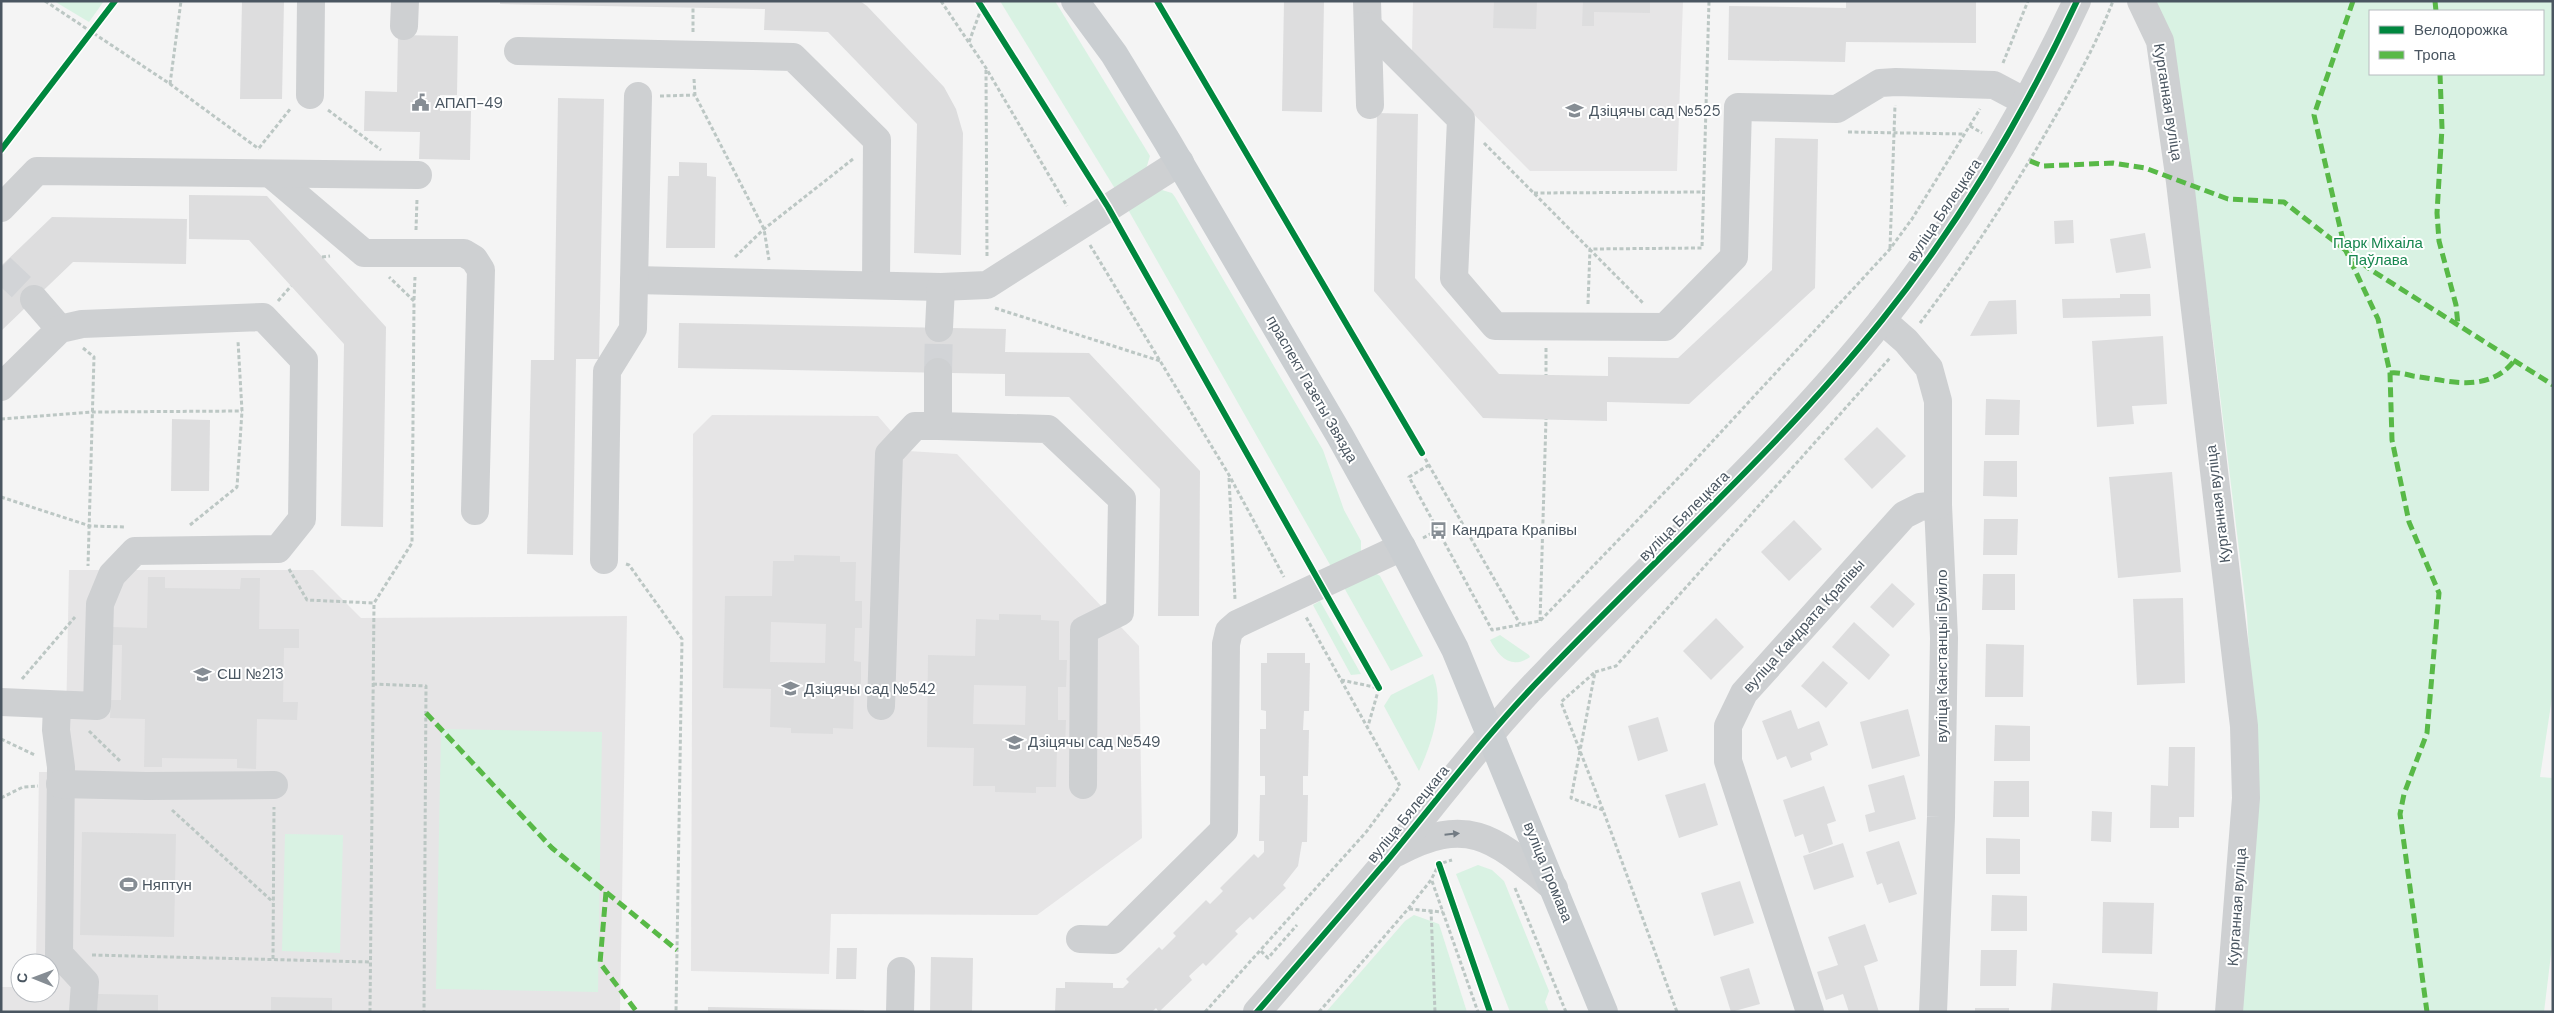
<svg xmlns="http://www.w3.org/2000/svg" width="2554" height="1013" font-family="'DM Sans',sans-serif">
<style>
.education{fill:#e6e5e6}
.green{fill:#d9f2e3;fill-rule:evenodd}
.building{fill:#ddddde;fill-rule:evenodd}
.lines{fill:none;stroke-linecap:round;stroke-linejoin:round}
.minor-tunnel{stroke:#d2d4d7;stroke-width:28;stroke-dasharray:28 14;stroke-linecap:butt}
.path{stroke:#bcc7c4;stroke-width:3;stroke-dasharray:4 2.5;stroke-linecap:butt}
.minor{stroke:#ced0d2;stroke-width:28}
.major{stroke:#caced1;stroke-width:28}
.quiet{stroke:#58b947;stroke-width:5;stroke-dasharray:10 5;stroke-linecap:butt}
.cycleway-casing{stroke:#fff;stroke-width:9}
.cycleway{stroke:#00873e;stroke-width:6}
.oneway{fill:#727b83}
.labels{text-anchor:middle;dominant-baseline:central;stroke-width:4;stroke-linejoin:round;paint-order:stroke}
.street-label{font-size:15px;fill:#4a5661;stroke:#fff}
.poi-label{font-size:15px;fill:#4a5661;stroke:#fff;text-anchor:start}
.park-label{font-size:15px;fill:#17864f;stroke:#fff}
</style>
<rect width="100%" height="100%" fill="#f4f4f4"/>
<g class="education">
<path d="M1413,1h270l-6,170h-147l-118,-119z"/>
<path d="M712,415l166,1 30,35 49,3 182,192 3,192 -105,77 -206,-1 -2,60 -138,-3 2,-537z"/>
<path d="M69,570h244l48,48 266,-2 -7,396h-619v-25h19v6h30v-30h-14l3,-191h26z"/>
</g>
<g class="green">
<path d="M54,1h50l-15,21z"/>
<path d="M1000,1h55l95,155 -4,13 -29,23z"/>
<path d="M2151,1h402v690l-13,86 13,1v160l-9,74h-303l12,-291 -6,-106 -33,-269 -34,-247zM2370,11h173v63h-173z"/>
<path d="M1162,190l10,3 3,4 148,253 21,60 17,31v10l-28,19 -207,-364z"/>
<path d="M1375,573l5,3 43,80 -32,15 -49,-87z"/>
<path d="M1320,601l41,73 -10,1 -38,-70z"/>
<path d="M1500,635l29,20 1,2c-19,13 -31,0 -40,-17z"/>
<path d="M1433,674c12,30 -1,69 -14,97l-35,-65 7,-11z"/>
<path d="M441,729l161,3 -4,260 -162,-3z"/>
<path d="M285,834l58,1 -3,118 -58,-2z"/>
<path d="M1478,865l14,5 12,11 45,110 -4,11 4,10h-39l-54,-138z"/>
<path d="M1414,915l25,9 28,88h-141l79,-91z"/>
</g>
<g class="building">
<path d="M242,1h42l-2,98h-42z"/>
<path d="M500,1h360l7,5 77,81 12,22 7,24 -2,122 -47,-2 3,-129 -89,-92 -64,-2 1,-21 -265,-5z"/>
<path d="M1284,1h40l-2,111 -40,-1z"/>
<path d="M1494,1h43l-1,28 -43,-1z"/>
<path d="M1583,1h67v12l-56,-1v14h-12z"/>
<path d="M1846,1h130v42l-130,-1 -1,20 -117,-2 1,-54 117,2z"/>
<path d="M398,35l60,1 -1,59h-17v16h31l-1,49 -51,-1 1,-27 -56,-1 1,-40 32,1z"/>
<path d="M558,98l46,1 -5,260h-23l-3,196 -46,-1 4,-194h23z"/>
<path d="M1377,113l41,1 -3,164 84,96 109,2v-19l70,1 94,-88 3,-132 43,1 -3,149 -126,116 -82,-2v19l-124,-3 -109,-127z"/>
<path d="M679,162l28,1v13l9,1 -1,71h-49l2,-72h11z"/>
<path d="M189,195l78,1 119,131 -3,200 -42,-1 3,-182 -95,-104 -60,-1z"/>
<path d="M52,217l135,2 -1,45 -113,-2 -72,69v-65z"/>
<path d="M2073,220l1,23 -19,1 -1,-23z"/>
<path d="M2145,233l6,35 -35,5 -6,-34z"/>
<path d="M2120,294h30l1,22 -88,2 -1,-19 58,-1z"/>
<path d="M2016,300l1,34 -47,2 19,-35z"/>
<path d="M679,323l327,6 -1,23 84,1 111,118 -1,145h-41l2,-127 -91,-92 -64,-1v-22l-327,-6z"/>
<path d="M2163,336l4,68 -35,2 2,18 -37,3 -5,-86z"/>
<path d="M1986,399l34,1 -1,35h-34z"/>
<path d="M172,419l38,1 -1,71h-38z"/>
<path d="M1877,427l29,29 -34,33 -28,-30z"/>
<path d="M1984,461h33v36l-34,-1z"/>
<path d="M2172,472l9,100 -63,6 -9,-101z"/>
<path d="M1984,519h34l-1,36h-34z"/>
<path d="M1794,520l28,29 -33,32 -28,-29z"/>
<path d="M794,555l46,1v6h16l-1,39h7v27h-7l-1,33 7,1v28l-7,-1 -1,40 -20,-1v6l-42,-1v-5l-21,-1 1,-38 -48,-1 2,-92h47l1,-35h21zM771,622l55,2 -1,39 -55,-1z"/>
<path d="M1983,574h32v36h-33z"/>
<path d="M148,577h17v11l75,1 1,-11h19l-1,51h40v19h-15l-1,54h15l-1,18 -40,-1 -1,50 -19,-1v-9l-75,-1v9h-18l1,-48 -35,-1 1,-18h10l1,-55h-10v-18l35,1z"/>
<path d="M1892,583l23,21 -22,24 -23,-21z"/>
<path d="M2183,598l2,85 -48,2 -4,-86z"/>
<path d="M999,614l42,1v5l18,1v39h8l-1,27h-8v33h8l-1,27h-8l-1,40h-20v6l-41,-1v-6h-22l1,-38 -47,-1 1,-92 47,1 1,-37 23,1zM974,685l52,1 -1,39 -52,-1z"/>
<path d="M1716,618l28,29 -33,33 -28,-29z"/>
<path d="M1854,622l36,33 -21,25 -37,-33z"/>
<path d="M1986,644l38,1 -1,52h-38z"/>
<path d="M1267,653h38v10h5l-1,48h-5l-1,19h6l-1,46h-5v19h5l-1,47h-5l-4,24 -15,19 3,3 -33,32 -3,-3 -15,14 3,3 -32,32 -3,-3 -14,13 3,4 -33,32 -3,-4 -4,4h-97l1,-24h9v-6l48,1v5h10l6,-6 -3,-3 33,-32 3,3 14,-14 -3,-3 33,-33 4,4 13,-13 -3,-3 34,-34 4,4 6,-6v-11h-5l1,-46h5v-19h-5v-47h6v-18l-5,-1v-47h6z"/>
<path d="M1823,661l25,22 -22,25 -25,-22z"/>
<path d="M1908,709l12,47 -48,13 -12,-47z"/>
<path d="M1791,710l7,19 21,-8 9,24 -18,8 2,7 -21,8 -5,-12 -9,4 -15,-39z"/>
<path d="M1658,717l10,34 -30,10 -10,-35z"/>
<path d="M1995,725l35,1v35h-36z"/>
<path d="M2169,747h26l-1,70h-15v11h-29l1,-43 17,1z"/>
<path d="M1904,775l12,44 -47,13 -4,-17 10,-3 -7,-27z"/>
<path d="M1994,781h35v36h-36z"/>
<path d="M1705,783l13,42 -39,13 -14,-43z"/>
<path d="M1824,786l12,35 -9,3 6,20 -24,9 -6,-19 -8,3 -12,-37z"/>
<path d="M2092,811l20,1 -1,30 -20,-1z"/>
<path d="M82,832l94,2 -2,103 -94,-2z"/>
<path d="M1986,838l34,1v35h-34z"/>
<path d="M1899,841l18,53 -28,9 -7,-20 -5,2 -11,-33z"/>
<path d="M1843,843l11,34 -40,13 -11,-34z"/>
<path d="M1740,881l14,42 -40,13 -13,-43z"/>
<path d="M1992,895l35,1v35h-36z"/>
<path d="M2103,902l51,1 -2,51 -50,-1z"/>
<path d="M1865,924l13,37 -14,5 15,46h-30l-6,-18 -17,6 -9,-28 21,-7 -10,-28z"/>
<path d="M837,948h20l-1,31h-20z"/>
<path d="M1981,950h36l-1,36h-36z"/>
<path d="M931,957l42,1 -1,54h-42z"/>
<path d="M1749,968l11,36 -29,8 -11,-35z"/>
<path d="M2053,983l105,9 -1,20h-106z"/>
<path d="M98,994l60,1v17h-61z"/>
<path d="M271,997l61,1v14h-61z"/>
<path d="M708,1007l156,3v2h-156z"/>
<rect x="1975" y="1008" width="34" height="4"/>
</g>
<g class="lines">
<g class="minor-tunnel">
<path d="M1,268l33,31"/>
<path d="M938,372l1,-44"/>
</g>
<g class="path">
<path d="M45,1l125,83 89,65"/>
<path d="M941,1l45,67 81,138"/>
<path d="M693,32v-25"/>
<path d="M969,42l15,-41"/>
<path d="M2003,63l25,-62"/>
<path d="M986,70l1,187"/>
<path d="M694,79l1,16 69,134 5,31"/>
<path d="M170,84l11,-83"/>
<path d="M660,96l35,-1"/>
<path d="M328,110l53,40"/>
<path d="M1970,126l12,7"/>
<path d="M1848,132l116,2"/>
<path d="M1484,143l159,160"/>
<path d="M259,148l32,-40"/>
<path d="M1,150l114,-149"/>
<path d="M1534,193l169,-1"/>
<path d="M416,230l1,-31"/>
<path d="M1090,245l139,230 55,102"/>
<path d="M1890,248l5,-143"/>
<path d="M322,257l8,-1"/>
<path d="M735,257l29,-28 89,-70"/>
<path d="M414,300l1,-23"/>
<path d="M278,301l13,-15"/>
<path d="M1588,304l2,-55 112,-1 7,-247"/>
<path d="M995,308l165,53"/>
<path d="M1920,323c46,-60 86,-122 124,-187 25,-43 51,-88 69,-135"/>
<path d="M83,348l11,9 -6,209"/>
<path d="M1546,348v27"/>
<path d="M1,419l92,-7 149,-1"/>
<path d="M1422,453l98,171"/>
<path d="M1429,465l-20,12 83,153 48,-9 146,-151 204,-221 22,-30 68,-110"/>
<path d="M1229,478l6,121"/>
<path d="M1,497l89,29 36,1"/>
<path d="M190,525l47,-38 5,-76 -4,-70"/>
<path d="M1423,538l15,-8"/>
<path d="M626,564l3,1 53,74 -6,373"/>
<path d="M289,569l18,31 67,3 38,-60 2,-242 -25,-24"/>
<path d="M1540,621l6,-202"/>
<path d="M1594,673l-33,29 42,108 74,202"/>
<path d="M22,679l53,-62"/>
<path d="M1341,680l38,8 -11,38"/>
<path d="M373,684l53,2 -2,326"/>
<path d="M89,731l31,30"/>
<path d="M1,739l34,16"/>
<path d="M1,798l22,-11 15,-1"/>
<path d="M172,810l101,92"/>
<path d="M1603,810l-32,-12 24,-126 21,-6 274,-308"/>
<path d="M1432,881l46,131"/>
<path d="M1515,888l51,124"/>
<path d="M1409,909l34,3"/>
<path d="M1431,910l4,102"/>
<path d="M1261,951l7,7 29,-33"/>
<path d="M92,955l278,7"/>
<path d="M273,959l1,-152"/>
<path d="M370,1012l4,-409"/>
<path d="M1205,1012l162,-181 33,-45 -94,-169"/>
<path d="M1319,1012l89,-103 23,-29 8,-16 13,-4"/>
</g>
<g class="minor">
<path d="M1367,1l3,104"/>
<path d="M2141,1l19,40 20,141 64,544 2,72 -17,214"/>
<path d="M404,26l1,-25"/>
<path d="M1368,26l93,93 -7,159 41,48 170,1 69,-70 4,-150 99,2 43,-26 16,-1 98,3 32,17"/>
<path d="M518,51l275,6 84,83 -1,145"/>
<path d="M310,95l1,-94"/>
<path d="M272,175l92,78h100l10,6 7,11 -6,241"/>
<path d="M1,208l36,-37 381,4"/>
<path d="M634,280l307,7 46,-2 193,-123"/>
<path d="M34,299l26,30"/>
<path d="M1882,320l24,21 23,27 9,33v104l6,133 -3,179 -8,195"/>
<path d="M939,328l2,-41"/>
<path d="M1,387l59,-58 22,-5 181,-7 41,43 -2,159 -24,30 -143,2 -23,24 -12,29 -3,102 -96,-4"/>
<path d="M938,426l110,3 74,70 -2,113 -36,18 -1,155"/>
<path d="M604,560l3,-189 26,-42 5,-233"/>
<path d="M57,706l-1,24 5,37 -2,187 26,28 -2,30"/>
<path d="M881,706l8,-252 26,-28h23v-54"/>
<path d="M60,784l86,2 128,-1"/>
<path d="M1396,853c74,-40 100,-13 158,35"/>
<path d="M1080,939l33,1 111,-110 2,-186 3,-13 8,-7 165,-77"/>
<path d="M900,1012l1,-41"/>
<path d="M1257,1012c45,-52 89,-103 133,-155 51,-62 100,-127 157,-185 112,-117 233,-225 335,-352 78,-97 142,-206 195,-319"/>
<path d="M1810,1012l-82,-251v-35l16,-33 160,-178 16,-8 18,-2"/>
</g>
<path class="major" d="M1075,1l39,53 53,87 173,295 63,113 52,100 149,363"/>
<g class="quiet">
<path d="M2353,1l-39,114 31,134 33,70 12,54 2,67 17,82 30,71 -12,140 -23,61 -4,20 27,198"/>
<path d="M2435,1l1,10"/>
<path d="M2440,74l2,54 -5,85 2,28 17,64 2,20"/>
<path d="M2030,161l13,5 70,-3 32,5 83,31 56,3 87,68 182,115"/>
<path d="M2390,373c7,-1 15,1 23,3 38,5 75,18 102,-16"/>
<path d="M426,713l126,135 125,102"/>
<path d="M606,892l-6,71 37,49"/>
</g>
<defs>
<g id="cycleway">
<path d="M978,1l130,206 271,481"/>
<path d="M1157,1l265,452"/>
<path d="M1,150l114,-149"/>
<path d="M1439,864l51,148"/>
<path d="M1257,1012c45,-52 89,-103 133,-155 51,-62 100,-127 157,-185 112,-117 233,-225 335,-352 78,-97 142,-206 195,-319"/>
</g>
</defs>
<use href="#cycleway" class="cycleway-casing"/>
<use href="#cycleway" class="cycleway"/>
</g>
<defs><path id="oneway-solid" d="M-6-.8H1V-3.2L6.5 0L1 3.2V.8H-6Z" transform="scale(1.25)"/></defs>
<use class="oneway" href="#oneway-solid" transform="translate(1452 834) rotate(-6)"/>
<defs>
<symbol id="civic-bare" viewBox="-9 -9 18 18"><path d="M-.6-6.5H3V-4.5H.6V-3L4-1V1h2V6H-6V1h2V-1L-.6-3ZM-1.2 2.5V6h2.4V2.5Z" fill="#868d94" stroke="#fff" stroke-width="2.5" paint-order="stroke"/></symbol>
<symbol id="school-bare" viewBox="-9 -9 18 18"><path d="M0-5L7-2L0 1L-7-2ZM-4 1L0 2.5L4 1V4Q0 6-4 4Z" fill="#868d94" stroke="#fff" stroke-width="2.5" paint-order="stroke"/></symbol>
<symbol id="bus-bare" viewBox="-9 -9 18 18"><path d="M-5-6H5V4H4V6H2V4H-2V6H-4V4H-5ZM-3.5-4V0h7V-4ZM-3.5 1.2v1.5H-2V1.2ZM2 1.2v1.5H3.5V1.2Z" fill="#868d94" stroke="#fff" stroke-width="2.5" paint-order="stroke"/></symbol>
<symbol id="stadium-bare" viewBox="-9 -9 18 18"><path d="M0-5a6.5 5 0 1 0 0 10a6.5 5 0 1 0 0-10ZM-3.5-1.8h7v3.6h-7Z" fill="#868d94" stroke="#fff" stroke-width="2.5" paint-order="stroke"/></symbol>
</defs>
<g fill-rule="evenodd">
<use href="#civic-bare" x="408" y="90" width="25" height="25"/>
<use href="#school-bare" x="1562" y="98" width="25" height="25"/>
<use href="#bus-bare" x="1426" y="518" width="25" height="25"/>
<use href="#school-bare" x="190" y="662" width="25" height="25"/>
<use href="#school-bare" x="778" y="676" width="25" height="25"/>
<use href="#school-bare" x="1002" y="730" width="25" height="25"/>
<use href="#stadium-bare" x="116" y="872" width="25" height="25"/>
</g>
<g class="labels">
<g class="street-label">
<text transform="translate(2168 102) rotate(81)">Курганная вуліца</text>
<text transform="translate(1944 210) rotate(-56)">вуліца Бялецкага</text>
<text transform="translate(1312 389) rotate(60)">праспект Газеты Звязда</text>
<text transform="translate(2218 504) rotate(-97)">Курганная вуліца</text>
<text transform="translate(1684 516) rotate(-45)">вуліца Бялецкага</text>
<text transform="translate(1804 626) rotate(-48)">вуліца Кандрата Крапівы</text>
<text transform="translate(1942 656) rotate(-90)">вуліца Канстанцыі Буйло</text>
<text transform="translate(1408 814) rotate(-51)">вуліца Бялецкага</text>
<text transform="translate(1548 872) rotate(68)">вуліца Громава</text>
<text transform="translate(2237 907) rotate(-86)">Курганная вуліца</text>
</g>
<g class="poi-label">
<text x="435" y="103">АПАП-49</text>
<text x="1589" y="111">Дзіцячы сад №525</text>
<text x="1452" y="530">Кандрата Крапівы</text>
<text x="217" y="674">СШ №213</text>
<text x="804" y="689">Дзіцячы сад №542</text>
<text x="1028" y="742">Дзіцячы сад №549</text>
<text x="142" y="885">Няптун</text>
</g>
<g class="park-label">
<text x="2378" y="243">Парк Міхаіла<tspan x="2378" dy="17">Паўлава</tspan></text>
</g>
</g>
<rect width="2554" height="1013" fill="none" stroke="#4a5661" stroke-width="5"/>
<rect x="2369" y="10" width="175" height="65" fill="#ffffff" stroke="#b7bbc0"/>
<rect x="2379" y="26" width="25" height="8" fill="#00873e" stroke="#b7bbc0"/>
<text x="2414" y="35" font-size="15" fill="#4a5661">Велодорожка</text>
<rect x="2379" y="51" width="25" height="8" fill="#58b947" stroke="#b7bbc0"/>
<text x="2414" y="60" font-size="15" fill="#4a5661">Тропа</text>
<g transform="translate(35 978) rotate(271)"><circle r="24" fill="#ffffff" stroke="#b7bbc0"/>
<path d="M0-4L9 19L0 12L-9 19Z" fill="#868d94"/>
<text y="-8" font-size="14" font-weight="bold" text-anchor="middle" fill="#4a5661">С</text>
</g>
</svg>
